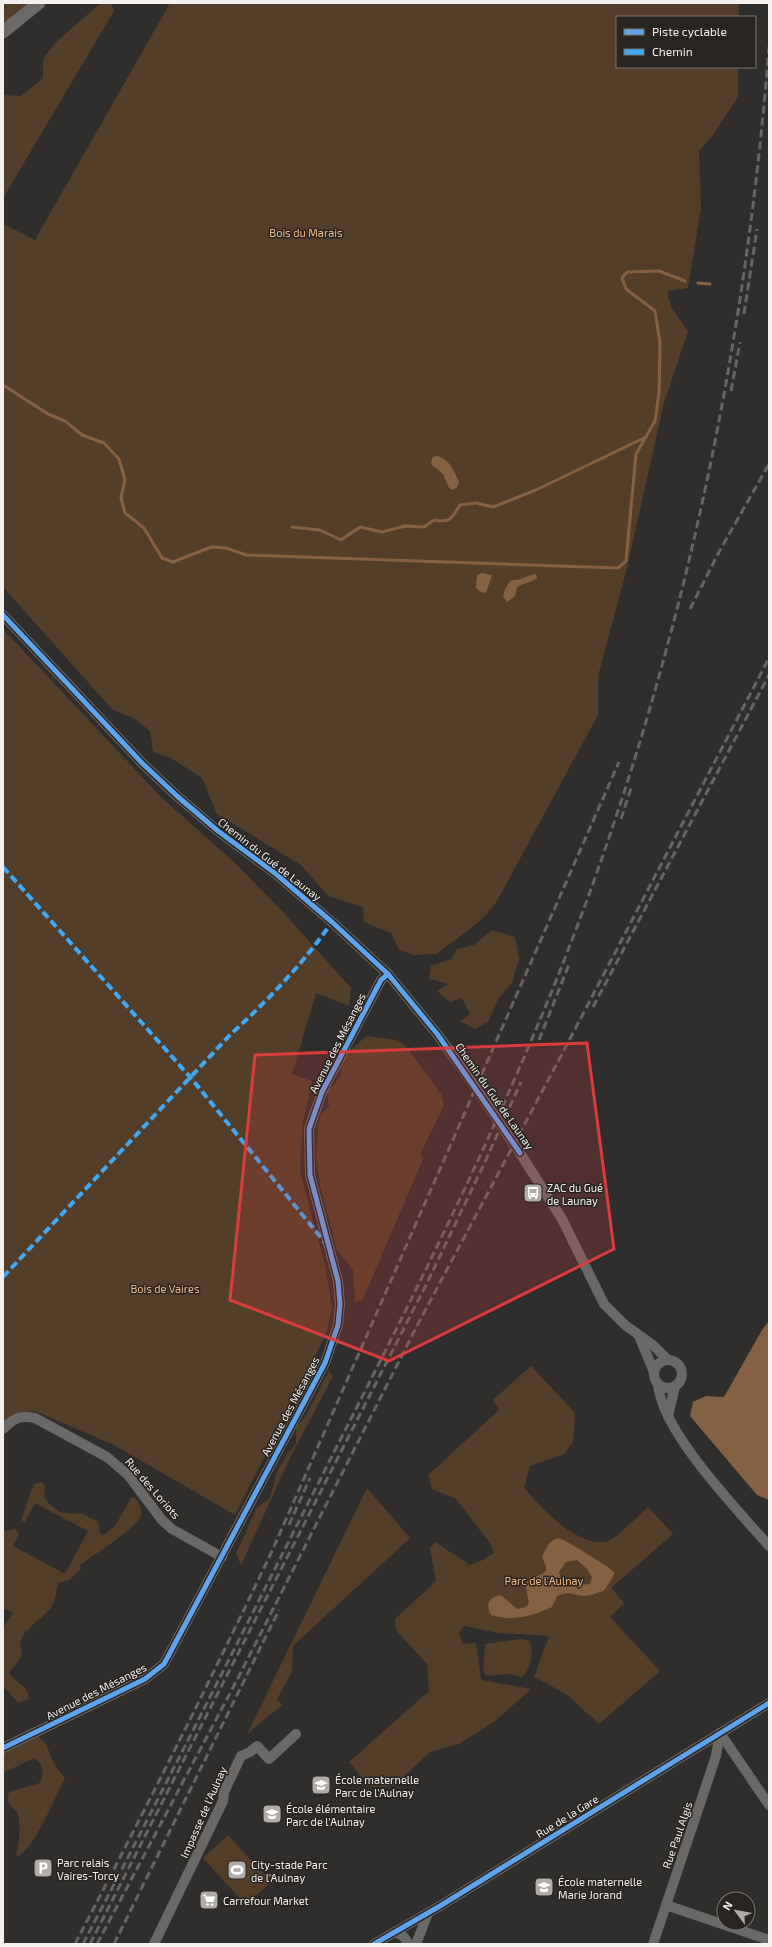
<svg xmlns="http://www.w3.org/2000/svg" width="772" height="1947" font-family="'Exo 2',sans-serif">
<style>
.green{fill:#533e2a}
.water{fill:#846143;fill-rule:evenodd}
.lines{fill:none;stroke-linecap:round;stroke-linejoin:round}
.stream{stroke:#846143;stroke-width:3}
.minor{stroke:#6a6968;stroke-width:10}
.major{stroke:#6c6a68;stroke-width:13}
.rail{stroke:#676564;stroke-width:3;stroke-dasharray:8 4;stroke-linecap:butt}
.minor-bridge{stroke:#6a6968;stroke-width:10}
.quiet{stroke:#3fa9f5;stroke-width:4;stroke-dasharray:8 4;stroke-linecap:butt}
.cycleway-casing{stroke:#282420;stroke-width:8}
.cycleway{stroke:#60a3ed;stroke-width:5}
.marked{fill:#d93c3c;fill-opacity:0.2;stroke:#d93c3c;stroke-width:3;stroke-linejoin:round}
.labels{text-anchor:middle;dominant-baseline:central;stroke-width:3;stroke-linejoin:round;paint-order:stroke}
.park-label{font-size:11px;fill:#f4b983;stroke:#282420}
.street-label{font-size:11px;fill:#f3f0ed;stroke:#282420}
.poi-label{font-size:11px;fill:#f3f0ed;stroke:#282420;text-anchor:start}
</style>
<rect width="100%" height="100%" fill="#302e2c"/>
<g class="green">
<path d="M7,3h23l-27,21v-18z"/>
<path d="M101,3h10l3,8 -111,187v-103l18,1 22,-18v-19l13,-17z"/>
<path d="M170,3h569v14h-122v50h121v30l-25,38 -14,16 2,57 -13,80 -21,3 4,16 17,24 -24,72 -38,169 -28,104v39l-101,186 -11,14 -16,14 -34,25 -22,1 -15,-5 -8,-17 -27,-11 -1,-15 -35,-11 -27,-31 -84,-51 -15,-36 -31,-20 -18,-6 -3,-21 -15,-12 -23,-10 -109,-122v-363l32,16z"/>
<path d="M3,629l158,168 75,67 46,47 69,77 -2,18 -33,-13 -24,81 20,7 -9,41 -3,49 26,98 6,41 -7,26 -90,179 -121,-70 -79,-34 -19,3 -13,8z"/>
<path d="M492,930l23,7 4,22 -7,24 -13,15 -11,24 -13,7 -15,-8 10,-7 -8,-16 -12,4 -13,-11 12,-7 -20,-5 2,-13 20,-7 6,-10 17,-4z"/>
<path d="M367,1036l30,4 8,5 36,49 3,11 -23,48 2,6 -60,140 -8,3 -2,-32 -16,-20 -17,-65 -4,-29 2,-29 3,-13 8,-7 -2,-17 5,-3 9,-11c-2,-21 12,-28 26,-40z"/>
<path d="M531,1366l44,47 -2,29 -9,12 -34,12 -6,21c16,21 55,62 84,54 7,-1 33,-28 40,-34l25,27 -62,54 13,15 -14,14 50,54 -61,53 -33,-30 -32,-17 15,-41 -50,-3 -35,-7 -5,7 4,11 13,-1 5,37 50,9 -37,33 -35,22 -29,8 -36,34 -23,1 -22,-25 80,-71 -2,-27 -31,-34 -1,-11 41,-38 -6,-33 5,-6 35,23 13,-5 11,-7 -4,-10 -34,-44 -24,-10 -4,-14 71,-65 -6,-10z"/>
<path d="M329,1371l4,5 -43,82 -49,107 -5,-11 20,-45 14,-11 6,-24 11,-20 9,-10v-17l11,-13z"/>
<path d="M42,1482l3,4 -1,11 5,7 11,8 12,2 7,-1 19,8 2,12 3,2 12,-9 16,-28h4c4,5 8,10 6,17 -4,13 -49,41 -61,50l1,4 -12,11 -11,3c-2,7 -2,13 -4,19 -4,11 -20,19 -26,29l-2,-1 -6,12 2,14 -13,17c5,9 23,14 19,26l-10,4 -15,-18v-57l10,-15 -10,-5v-76l13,-3 3,6 -6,11 52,28 23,-43 -53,-28 -10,19 -4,-2c6,-13 7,-24 13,-36z"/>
<path d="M367,1488l43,50 -117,108 -1,26 -15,27 5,6 -35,29z"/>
<path d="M521,1639l9,2c3,12 2,27 -8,36l-13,-3 -22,2 -4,-4 2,-28z"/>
<path d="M38,1736l8,8 9,22 10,12c-11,21 -28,65 -46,78l-3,-1c4,-14 5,-31 1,-44 -8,-6 -11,-8 -8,-19l31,-9c4,-10 4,-19 -6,-25l-31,15v-25z"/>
<path d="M228,1835l43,47 -25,23 -43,-47z"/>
</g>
<g class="water">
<path d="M438,456c12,4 16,15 21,26l-2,5 -4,3 -4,-2 -6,-14 -11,-9 -1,-4 2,-4z"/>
<path d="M482,573l10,2 -6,18 -5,-1 -5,-4 1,-13z"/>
<path d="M536,574l1,4c-7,5 -13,5 -20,9l-2,9 -8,6 -4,-6 2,-7 6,-9c10,1 16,-5 25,-6z"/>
<path d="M769,1321v179l-12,-5 -67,-79 3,-14 13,-6 18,1 38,-67z"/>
<path d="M558,1538c8,2 52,29 57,35l-11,18c-6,1 -13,5 -19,5 -13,0 -13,-6 -28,0l-5,11c-19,9 -40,15 -61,8 -6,-11 -2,-18 10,-20l16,14 9,-2 3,-4 -4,-20c6,-6 14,-6 21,-12v-5l-4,-9c4,-9 6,-16 16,-19zM577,1560l10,9 5,8 -2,7 -25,2 -3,-4 -3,-10 7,-10z"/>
</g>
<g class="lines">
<g class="stream">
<path d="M698,283l12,1"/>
<path d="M3,385l45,29 17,7 17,14 22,8 15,16 6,21 -4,18 4,15 19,15 18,30 11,4 38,-15 15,1 20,7 372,13 8,-7 10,-107 19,-33 4,-28 1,-50 -5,-32 -29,-22 -4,-11 5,-6 32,-1 26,10"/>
<path d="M292,527l28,3 21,10 19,-13 22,5 23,-6 19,1 10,-7c17,3 17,-1 26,-15l16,-2 17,4 43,-17 110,-53"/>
</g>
<g class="minor">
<path d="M3,615l139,148 35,33 41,35 58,43 56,48 56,52 50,61 33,46"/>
<path d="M520,1153l42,66 42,85 21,21 28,20 15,15"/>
<path d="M639,1336l15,36"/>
<circle cx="668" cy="1374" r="14"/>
<path d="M658,1384c3,47 79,125 111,162"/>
<path d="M668,1416l7,-30"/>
<path d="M3,1429c11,-11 17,-14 32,-11l72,39 21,18 34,45 10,9 50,28"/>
<path d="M720,1733l49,72"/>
<path d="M3,1748l142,-69 19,-15 161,-301 13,-38 2,-21 -2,-23 -28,-106 -1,-46 13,-37 59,-112 7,-6"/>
<path d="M666,1905l103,35"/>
<path d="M395,1932l8,4 6,8"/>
<path d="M154,1944l69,-143 1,-9 17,-36 9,-4 7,-6 12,13 27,-25"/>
<path d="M374,1944l66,-38 329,-203"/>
<path d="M416,1944l12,-31"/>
<path d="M653,1944l63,-188 4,-23"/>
</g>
<path class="major" d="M3,32l36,-29"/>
<g class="rail">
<path d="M744,314l13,-85"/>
<path d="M731,391l9,-49"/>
<path d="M690,609l29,-57 50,-88"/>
<path d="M621,819l10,-31"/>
<path d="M593,1007l176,-332"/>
<path d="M539,1040l31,-78"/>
<path d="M289,1525l21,-47"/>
<path d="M75,1944c68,-130 134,-260 197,-393l347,-789"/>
<path d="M83,1944c85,-163 168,-328 251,-492 96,-188 191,-377 262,-577 95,-267 151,-546 173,-828"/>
<path d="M90,1944l337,-661 57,-119 37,-82"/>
<path d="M97,1944l140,-264 182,-358 142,-266 208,-398"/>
<path d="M114,1944l165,-334"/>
</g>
<path class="minor-bridge" d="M471,1081l49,72"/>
<g class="quiet">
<path d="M3,867l188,211 136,167"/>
<path d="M3,1277l227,-242c38,-35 73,-71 102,-113"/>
</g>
<defs>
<g id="cycleway">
<path d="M3,615l139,148 35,33 41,35 58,43 56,48 56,52 50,61 82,118"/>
<path d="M3,1748l142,-69 19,-15 161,-301 13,-38 2,-21 -2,-23 -28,-106 -1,-46 13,-37 59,-112 7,-6"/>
<path d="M374,1944l66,-38 329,-203"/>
</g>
</defs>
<use href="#cycleway" class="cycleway-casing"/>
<use href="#cycleway" class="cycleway"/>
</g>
<path class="marked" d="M587,1043l27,206 -225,112 -159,-61 25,-245z"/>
<defs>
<symbol id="bus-square" viewBox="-11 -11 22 22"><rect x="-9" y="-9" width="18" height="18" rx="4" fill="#afaca9" stroke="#282420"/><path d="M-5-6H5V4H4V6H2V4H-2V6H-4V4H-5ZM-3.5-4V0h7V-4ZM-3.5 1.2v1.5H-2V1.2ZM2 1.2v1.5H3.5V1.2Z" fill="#fff"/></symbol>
<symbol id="school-square" viewBox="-11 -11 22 22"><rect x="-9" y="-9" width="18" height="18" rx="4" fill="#afaca9" stroke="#282420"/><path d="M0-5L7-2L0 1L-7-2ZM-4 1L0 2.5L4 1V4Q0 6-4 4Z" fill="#fff"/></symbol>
<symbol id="parking-square" viewBox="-11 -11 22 22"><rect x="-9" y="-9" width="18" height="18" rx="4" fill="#afaca9" stroke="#282420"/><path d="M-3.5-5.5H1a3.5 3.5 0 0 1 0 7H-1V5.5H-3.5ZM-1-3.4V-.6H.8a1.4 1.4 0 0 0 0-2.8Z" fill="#fff"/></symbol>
<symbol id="stadium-square" viewBox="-11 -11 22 22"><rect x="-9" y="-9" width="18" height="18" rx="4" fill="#afaca9" stroke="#282420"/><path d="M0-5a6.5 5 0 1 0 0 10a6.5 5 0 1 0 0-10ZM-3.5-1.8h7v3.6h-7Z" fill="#fff"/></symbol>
<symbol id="supermarket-square" viewBox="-11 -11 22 22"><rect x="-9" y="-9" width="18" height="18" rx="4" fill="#afaca9" stroke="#282420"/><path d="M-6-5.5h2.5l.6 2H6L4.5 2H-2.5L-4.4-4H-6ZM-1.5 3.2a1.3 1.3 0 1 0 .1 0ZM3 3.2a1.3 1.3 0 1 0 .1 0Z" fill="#fff"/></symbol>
</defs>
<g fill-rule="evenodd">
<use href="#bus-square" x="522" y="1182" width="22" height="22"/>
<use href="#school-square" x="310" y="1774" width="22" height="22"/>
<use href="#school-square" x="261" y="1803" width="22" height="22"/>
<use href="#parking-square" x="32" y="1857" width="22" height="22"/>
<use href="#stadium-square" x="226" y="1859" width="22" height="22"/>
<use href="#school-square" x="533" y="1876" width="22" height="22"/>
<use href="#supermarket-square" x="198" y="1889" width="22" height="22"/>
</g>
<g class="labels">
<g class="park-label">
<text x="306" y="232">Bois du Marais</text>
<text x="165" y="1288">Bois de Vaires</text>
<text x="544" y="1580">Parc de l'Aulnay</text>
</g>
<g class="street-label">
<text transform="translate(270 859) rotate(38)">Chemin du Gué de Launay</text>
<text transform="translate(337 1043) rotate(-63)">Avenue des Mésanges</text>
<text transform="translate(495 1096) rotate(55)">Chemin du Gué de Launay</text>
<text transform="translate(290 1406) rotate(-62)">Avenue des Mésanges</text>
<text transform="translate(153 1488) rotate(49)">Rue des Loriots</text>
<text transform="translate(96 1691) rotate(-27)">Avenue des Mésanges</text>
<text transform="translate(203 1812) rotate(-66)">Impasse de l'Aulnay</text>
<text transform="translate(567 1816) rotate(-32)">Rue de la Gare</text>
<text transform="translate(677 1835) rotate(-71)">Rue Paul Algis</text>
</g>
<g class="poi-label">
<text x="547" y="1187">ZAC du Gué<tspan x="547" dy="13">de Launay</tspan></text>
<text x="335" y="1779">École maternelle<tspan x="335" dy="13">Parc de l'Aulnay</tspan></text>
<text x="286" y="1808">École élémentaire<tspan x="286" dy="13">Parc de l'Aulnay</tspan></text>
<text x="57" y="1862">Parc relais<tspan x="57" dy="13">Vaires-Torcy</tspan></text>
<text x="251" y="1864">City-stade Parc<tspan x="251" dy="13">de l'Aulnay</tspan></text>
<text x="558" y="1881">École maternelle<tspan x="558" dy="13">Marie Jorand</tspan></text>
<text x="223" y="1900">Carrefour Market</text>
</g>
</g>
<rect width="772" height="1947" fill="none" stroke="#f3f0ed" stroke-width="8"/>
<rect x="616" y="16" width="140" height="52" fill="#282420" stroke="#797672"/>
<rect x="624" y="29" width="20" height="6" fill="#60a3ed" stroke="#797672"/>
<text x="652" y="36" font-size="12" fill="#f3f0ed">Piste cyclable</text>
<rect x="624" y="49" width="20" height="6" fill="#3fa9f5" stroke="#797672"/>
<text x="652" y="56" font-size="12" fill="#f3f0ed">Chemin</text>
<g transform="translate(736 1911) rotate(302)"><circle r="19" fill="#282420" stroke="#797672"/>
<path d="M0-3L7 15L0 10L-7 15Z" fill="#afaca9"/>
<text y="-6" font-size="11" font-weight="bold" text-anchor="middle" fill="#f3f0ed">N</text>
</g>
</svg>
